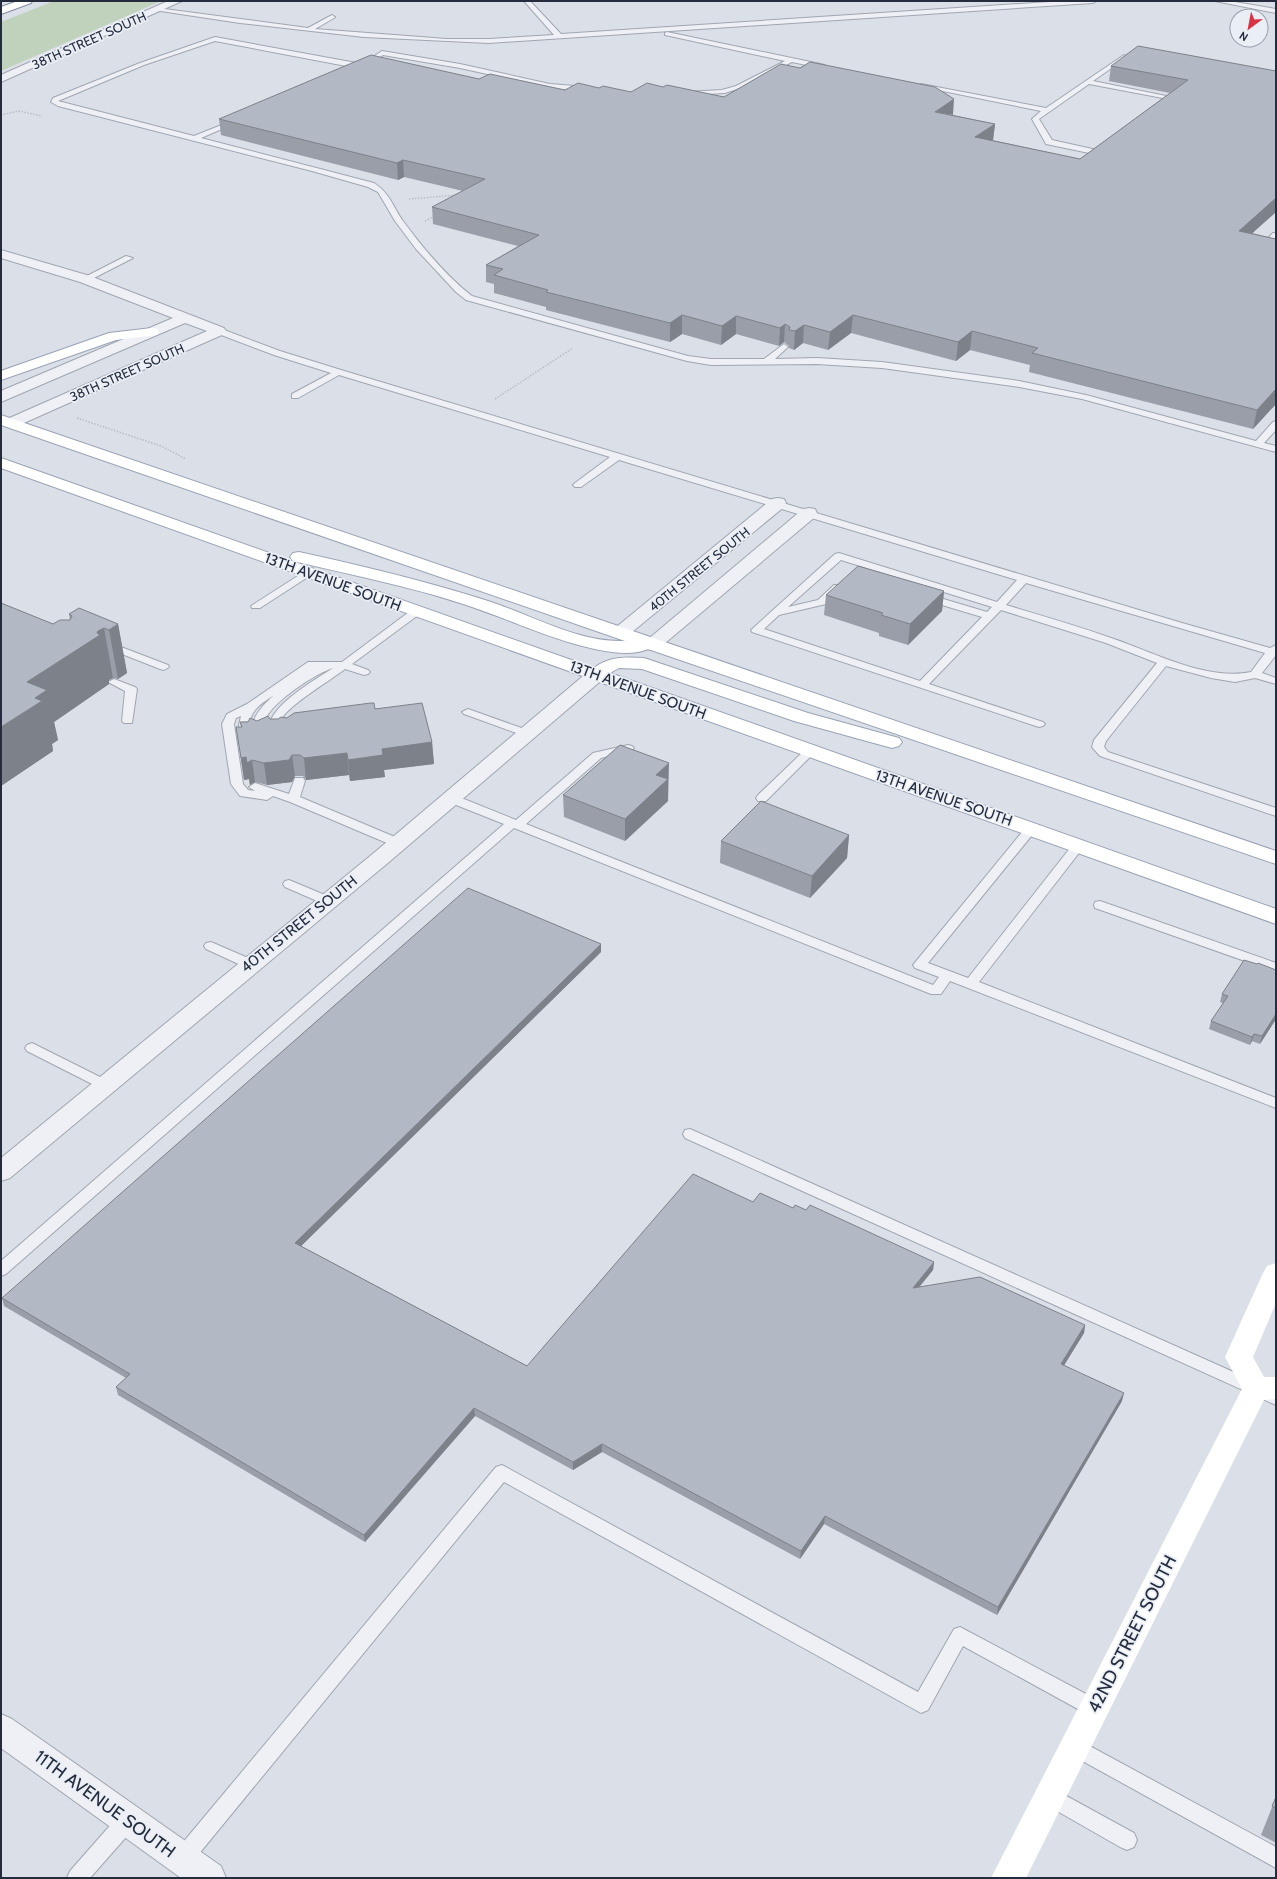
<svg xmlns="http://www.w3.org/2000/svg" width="1277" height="1879" font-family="Cabin,sans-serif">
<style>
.green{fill:#c0d2bb}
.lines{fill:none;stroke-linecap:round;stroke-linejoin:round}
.service-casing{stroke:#a0a6b1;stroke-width:2}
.minor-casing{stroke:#a0a6b1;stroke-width:2}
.tertiary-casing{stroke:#a0a6b1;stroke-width:2}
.primary-casing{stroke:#99a3b4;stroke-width:2}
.motorway-casing{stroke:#818b9f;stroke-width:2}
.path{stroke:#b9bdc5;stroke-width:1.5;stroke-dasharray:1.5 1.5;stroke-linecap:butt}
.service{fill:#eef0f5;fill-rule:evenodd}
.minor{fill:#eef0f5;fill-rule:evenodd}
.tertiary{fill:#eef0f5;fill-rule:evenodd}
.secondary{fill:#fff;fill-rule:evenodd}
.primary{fill:#fff;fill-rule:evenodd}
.motorway{fill:#fff;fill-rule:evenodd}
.wall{fill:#999ea9}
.shaded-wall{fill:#7d8189}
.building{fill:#b2b8c4;stroke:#7d8189}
.labels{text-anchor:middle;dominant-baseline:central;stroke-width:3.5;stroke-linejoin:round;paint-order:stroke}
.far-street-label{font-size:13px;fill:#242c3e;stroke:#eaeef5}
.street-label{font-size:15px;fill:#242c3e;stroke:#eaeef5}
.near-street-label{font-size:18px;fill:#242c3e;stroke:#eaeef5}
</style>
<rect width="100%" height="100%" fill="#dbdfe7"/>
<path class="green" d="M54,1h107l-160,70v-49z"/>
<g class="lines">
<defs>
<g id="service">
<path d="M524,1h6l31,33 504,-33h31l-3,2 -604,40 -125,-6 -124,-14 -86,-13 3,-2 151,20 24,-13 3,2 -1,1 -19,11 132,10h42l65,-4z"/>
<path d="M1215,1h14l47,8v4z"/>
<path d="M667,32l158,33 3,2 -3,2 -33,-7 -52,26 -15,5 -37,2 -3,-2 1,-1 36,-2 14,-4 49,-25 -120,-26v-2z"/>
<path d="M215,37l147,27 20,-13 78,13 90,20 37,3 3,2 -3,2 -37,-3 -90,-20 -77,-13 -21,14 -147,-28 -71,24 -86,36 136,35 40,-16h4v2l-37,16 173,45c16,10 19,24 29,38 20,27 43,55 69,75l216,60 23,3h53l20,-15 4,3 -13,12 42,-1 65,4 137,19 67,14 170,46 17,-19 3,-1v9l-12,13 12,3v6l-194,-53 -63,-12 -137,-19 -65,-4 -106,1 -24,-4 -221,-61 -10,-8 -40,-43 -21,-28 -17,-29 -10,-5 -56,-16 -254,-65 -7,-4 2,-4 87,-35z"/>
<path d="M1124,55l3,2 -1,1 -33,23 73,15 2,1v2l-79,-15 -50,35 13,21 45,10 1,2 -4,2 -48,-10 -14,-25 9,-8 -123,-25 3,-2 125,24z"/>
<path d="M1273,233h3v9l-9,-3z"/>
<path d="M126,256l7,2 -45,23 -7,-2z"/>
<path d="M219,328l61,23 61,19 841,253 88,25 6,-3v10l-14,18 14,5v6l-21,-6 -20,4 -24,-4 -45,-12 -60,75 -2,6 4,5 168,56v8l-176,-60 -8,-9 2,-7 63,-77 -51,-20 -105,-33 -72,74 114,38 2,2 -2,2 -4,1 -287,-95 -1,-2 84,-76 4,-1 158,49 20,-22 -398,-120 -38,27h-6l-2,-2 2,-2 35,-26 -271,-82 -41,23h-6v-4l39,-21 -57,-18 -58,-22v-4zM841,560l151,47 -5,5 -57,-17h-8l-1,2 1,2 60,18 -62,64 -156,-52 15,-14 47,-11 16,-15 1,-2 -1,-2h-8l-16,15 -30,7zM1026,583l239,70 -14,19c-44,9 -96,-19 -137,-33 -36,-13 -72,-23 -108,-34z"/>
<path d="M307,570l5,3 -1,2 -51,33h-8l-1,-2z"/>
<path d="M417,608l5,3 -1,2 -69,51 16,6 2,2 -2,2 -4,1 -19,-6c-14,11 -58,37 -64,51 -2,6 3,13 -1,18h-8c-17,-25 43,-58 61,-70 -17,5 -59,33 -67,50 -2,6 -1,13 0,19l-2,2h-8c-11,-16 6,-33 18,-44 -13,9 -25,15 -24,33 0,5 2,8 0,12l-4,1 -6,-3 -1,-13 2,-9 -5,2 -2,6 9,60 5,6 7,1 -6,-4 6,-4 34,11 6,-16h8l2,3 -5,16 102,43 2,3 -2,3h-8l-104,-44 -17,-6 -6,4 -27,-4 -9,-12 -9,-60 5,-10 20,-10 61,-42h34l71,-53z"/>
<path d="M108,642l60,23 1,2 -5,3 -4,-1 -56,-22 -1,-2z"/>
<path d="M114,679l21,8 2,2 -5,34h-8l-2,-2 3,-30 -17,-9z"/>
<path d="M468,709l62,22 2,2 -2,2h-8l-58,-21 -2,-2z"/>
<path d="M628,745l4,1 2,2 -2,2 -31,8 -75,66 407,161 6,-8 -24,-9 -2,-3 114,-139h8l2,3 -109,134 40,15 106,-135h8l2,3 -2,3 -103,133 297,116v10l-326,-127 -9,13h-10l-417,-166 -508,446 -5,2v-15l503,-437 -58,-23 -2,-3 2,-3h8l62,25 77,-67z"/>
<path d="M810,748l4,1 2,2 -50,50h-8l-2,-3 2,-3 48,-46z"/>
<path d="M289,880l43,18 2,3 -2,3h-8l-39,-17 -2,-3 2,-3z"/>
<path d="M1100,901l176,62v9l-181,-64 -1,-3 1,-3z"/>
<path d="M211,942l44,19 2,3 -2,3h-10l-39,-18 -2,-3 2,-3z"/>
<path d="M32,1043l78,39 2,3 -2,3 -5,2 -5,-2 -73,-37 -2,-3 2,-3z"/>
<path d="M690,1129l586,262v14l-591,-267 -2,-4 2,-4z"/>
<path d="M502,1465l416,227 36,-63 6,-2 141,75 2,6 -2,6 -7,3 -7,-3 -124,-68 -35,64 -7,3 -417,-231 -315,384 -7,3 -7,-3 -3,-7 3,-7 321,-385z"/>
<path d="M1075,1738l201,109v21l-208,-115 -2,-6 2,-6z"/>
<path d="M1050,1787l84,46 3,7 -3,7 -7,3 -7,-3 -77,-44 -3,-7 3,-7z"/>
<path d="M128,1811l7,2 3,7 -3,7 -45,51h-23l3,-7 51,-58z"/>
</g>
<g id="minor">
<path d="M778,498l6,1 2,4 -2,4 -158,130 -6,1 -6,-1 -3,-4 3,-4 158,-130z"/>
<path d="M809,508l6,1 2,4 -2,4 -157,132 -6,1 -6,-1 -3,-4 3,-4 157,-132z"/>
<path d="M596,669l7,2 2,4 -2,4 -214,183 -379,316 -9,3v-23l374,-306 214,-181z"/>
<path d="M1,1714l11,5 209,147 5,12h-45l-180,-130z"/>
</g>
<g id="tertiary">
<path d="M168,1h14l-181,81v-7z"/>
<path d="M1,250l89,26 134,52 2,3 -2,3 -207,92h-12l-2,-3 2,-3 202,-89 -22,-8 -184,79v-11l172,-73 -93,-36 -79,-24z"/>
</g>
<g id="primary">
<path d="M152,328l5,1 2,3 -2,3 -41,5 -115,40v-9l108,-38z"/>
<path d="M1,415l1275,436v13l-628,-215c-34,16 -117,-20 -151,-33 -21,-8 -42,-15 -63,-21 -47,-13 -94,-23 -141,-34l-3,-4 3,-4 6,-1c64,14 127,29 189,49 44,14 90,42 137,40l-624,-216z"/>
<path d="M1,458l593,210c15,-12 32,-11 50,-10l164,55 91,25 3,4 -3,4 -7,2 -98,-27 -152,-52 -23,-1 -9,5 666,236v15l-1275,-456z"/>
</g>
<path id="motorway" d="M18,1h14l-1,2 -30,11v-7z"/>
</defs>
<use href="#service" class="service-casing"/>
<use href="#minor" class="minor-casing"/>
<use href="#tertiary" class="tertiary-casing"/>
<use href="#primary" class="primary-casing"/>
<use href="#motorway" class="motorway-casing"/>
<g class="path">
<path d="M1,115l18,-4 23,5"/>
<path d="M409,199l48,-4"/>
<path d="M425,221l10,-5"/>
<path d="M495,399l78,-51"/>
<path d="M77,418l84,28 25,13"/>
</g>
<use href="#service" class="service"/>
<use href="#minor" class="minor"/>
<use href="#tertiary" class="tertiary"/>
<path class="secondary" d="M1276,1263v40l-23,54 11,20h12v22l-12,1 -238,478h-35l251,-489 -17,-32 38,-84 4,-7z"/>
<use href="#primary" class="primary"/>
<use href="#motorway" class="motorway"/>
</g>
<g class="wall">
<path d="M1111,66l165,5v141l-24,21 24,6v165l-23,25 -224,-57 1,-7 -60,-15 -14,11 -105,-28 -23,17 -25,-7 -9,7 -5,-2v-2l-5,-4 -5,4 -43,-12 -15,11 -39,-11 -12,8 -124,-32v-3l-52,-14v-9l-8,-2v-17l32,-19 -85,-22 -1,-17 31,-16 -59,-14 -6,3 -177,-45 -2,-16 260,-40 86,11 34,-2 32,4 32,-5 61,10 229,18 42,9 -2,16h-1l88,19 90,-66 -61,-12z"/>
<path d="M944,591l-2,20 -34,34 -29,-9v-3l-55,-18 2,-20z"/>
<path d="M1,603l52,21 17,-4 -1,-6 49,10 9,49 -9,6 -5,-1 -4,2v4l-55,38 4,18 -6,4 1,7 -52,35z"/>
<path d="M375,709l57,33 2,22 -50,6 1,7 -35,4 -1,-6 -43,5 -3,-4h-8l-3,6 -25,3 -12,-3 -5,3 -1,-6 -5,1 -8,-53h5l-1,-5 17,-1 13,-2h8z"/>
<path d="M668,785v16l-43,40 -61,-24 -1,-22z"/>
<path d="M849,835l-2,23 -37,40 -90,-35 1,-22z"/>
<path d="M601,952l-300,294 226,120 226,-164 40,6 13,2 128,52 -1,8 -14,17 166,38 -1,8 -20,32 58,36 -125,214 -173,-91 -24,35 -198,-107 -29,18 -98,-54 -110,126 -247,-147 -2,-8 10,-9 -122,-72 -2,-8z"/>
<path d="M1257,964l19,6v49l-16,25 -8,-3 -2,4 -41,-16 2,-8 12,-18 -3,-1 2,-8z"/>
<path d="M1276,1797v46l-15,-8z"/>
</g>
<g class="shaded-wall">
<path d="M954,99l-1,16 -18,-3z"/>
<path d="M995,124l-2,16 -20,13 2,-16z"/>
<path d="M403,160l1,17 -6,3 -1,-17z"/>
<path d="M1276,198v14l-40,36 3,-17z"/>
<path d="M682,315v19l-12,8v-19z"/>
<path d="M853,315l-2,18 -23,17 2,-18z"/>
<path d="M736,316v18l-15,11 1,-19z"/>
<path d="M785,324l-1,18 -5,4 1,-18z"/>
<path d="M804,325l-1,18 -9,7 1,-19z"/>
<path d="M972,331l-2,19 -14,11 2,-19z"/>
<path d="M1276,389v15l-23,25 4,-19z"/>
<path d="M944,591l-2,20 -34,34 2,-21z"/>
<path d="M118,624l9,49 -9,6 -9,-49z"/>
<path d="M104,628l9,50 -4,2v4l-55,38 4,18 -6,4 1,7 -52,35v-59l26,-45 71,-51z"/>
<path d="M432,742l2,22 -50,6 1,7 -35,4 -2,-21 34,-11z"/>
<path d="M347,753l2,22 -43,5 -2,-22z"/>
<path d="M292,755l3,21 -3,6 -25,3 -3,-22z"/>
<path d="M246,757l6,3 3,22 -5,3 -1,-6 -5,1 -3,-22z"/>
<path d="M669,763l-1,38 -43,40v-22l31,-44z"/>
<path d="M849,835l-2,23 -37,40 2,-22z"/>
<path d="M601,944v8l-305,299 -1,-8z"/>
<path d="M1276,1014v5l-16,25 2,-8z"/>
<path d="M1254,1034l-2,7 -2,4 2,-8z"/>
<path d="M934,1262l-1,8 -21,26 1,-8z"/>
<path d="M1085,1325l-1,8 -24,39 1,-8z"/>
<path d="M1124,1393l-2,8 -125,214 1,-8z"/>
<path d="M474,1408l1,8 -110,126 -1,-7z"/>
<path d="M602,1444v8l-29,18v-8z"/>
<path d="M825,1516l-1,8 -24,35 1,-8z"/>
</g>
<g class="building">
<path d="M1138,46l138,25v127l-37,33 37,8v150l-19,21 -225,-57 6,-5 -66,-17 -14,11 -105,-27 -23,17 -26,-7 -9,6 -6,-1 1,-3 -5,-3 -5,4 -44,-12 -14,10 -40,-11 -12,8 -124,-31 2,-2 -54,-15 9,-6 -17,-4 53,-30 -107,-28 53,-28 -82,-19 -6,3 -178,-44 152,-64 108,24 11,-5 75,16 13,-7 21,5 4,-2 28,6 16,-9 16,4 4,-2 57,12 57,-33 19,4 10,-6 125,25 19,12 -19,13 60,12 -20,13 105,22 108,-79 -77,-14z"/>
<path d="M858,566l86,25 -34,33 -29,-9 2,-2 -57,-18z"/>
<path d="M1,603l52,21 7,-4h10l2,-4 -3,-2 10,-6 39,16 -9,6 -5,-2 -6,3 -1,2 3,2 -73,47 20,8 -12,8 7,3 -41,26z"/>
<path d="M371,703h3l1,6 47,-6 10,39 -50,7 1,6 -35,5 -1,-7 -43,5 -4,-3h-8l-3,5 -25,3 -12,-3 -5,3 -1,-6 -5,1 -5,-31h6l-2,-5h8l2,-4 7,3 11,-5 2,3h8l3,-2 6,1 7,-5z"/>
<path d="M620,745l49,18 -13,12 12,4 -43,40 -62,-24z"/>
<path d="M761,801l88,34 -37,41 -91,-35z"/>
<path d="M468,888l133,56 -306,299 232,123 166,-192 60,28 7,-9 33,15 2,-3 11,5 4,-5 124,57 -21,26 67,-11 105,48 -24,39 63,29 -126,214 -173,-91 -24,35 -199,-107 -29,18 -99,-54 -110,127 -248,-148 14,-13 -128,-76z"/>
<path d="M1244,960l13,4 1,-1 18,7v44l-14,22 -8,-2 -2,3 -41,-16 17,-25 -6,-2z"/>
<path d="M1276,1797v11l-4,-2z"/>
</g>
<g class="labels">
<g class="far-street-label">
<text transform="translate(89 40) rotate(-24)">38TH STREET SOUTH</text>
<text transform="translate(127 372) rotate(-24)">38TH STREET SOUTH</text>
<text transform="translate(699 569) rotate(-39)">40TH STREET SOUTH</text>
</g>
<g class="street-label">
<text transform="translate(333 582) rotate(20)">13TH AVENUE SOUTH</text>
<text transform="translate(638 690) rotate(20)">13TH AVENUE SOUTH</text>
<text transform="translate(944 798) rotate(19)">13TH AVENUE SOUTH</text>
<text transform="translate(299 924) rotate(-39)">40TH STREET SOUTH</text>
</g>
<g class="near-street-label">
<text transform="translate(1132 1634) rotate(-63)">42ND STREET SOUTH</text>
<text transform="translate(105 1804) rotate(36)">11TH AVENUE SOUTH</text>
</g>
</g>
<rect width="1277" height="1879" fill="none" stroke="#242c3e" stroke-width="4"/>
<g transform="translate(1249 28) rotate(212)"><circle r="19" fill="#eaeef5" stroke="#9ba0ac"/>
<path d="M0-3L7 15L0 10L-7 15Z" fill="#da3243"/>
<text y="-6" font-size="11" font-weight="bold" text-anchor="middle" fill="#242c3e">N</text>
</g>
</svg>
